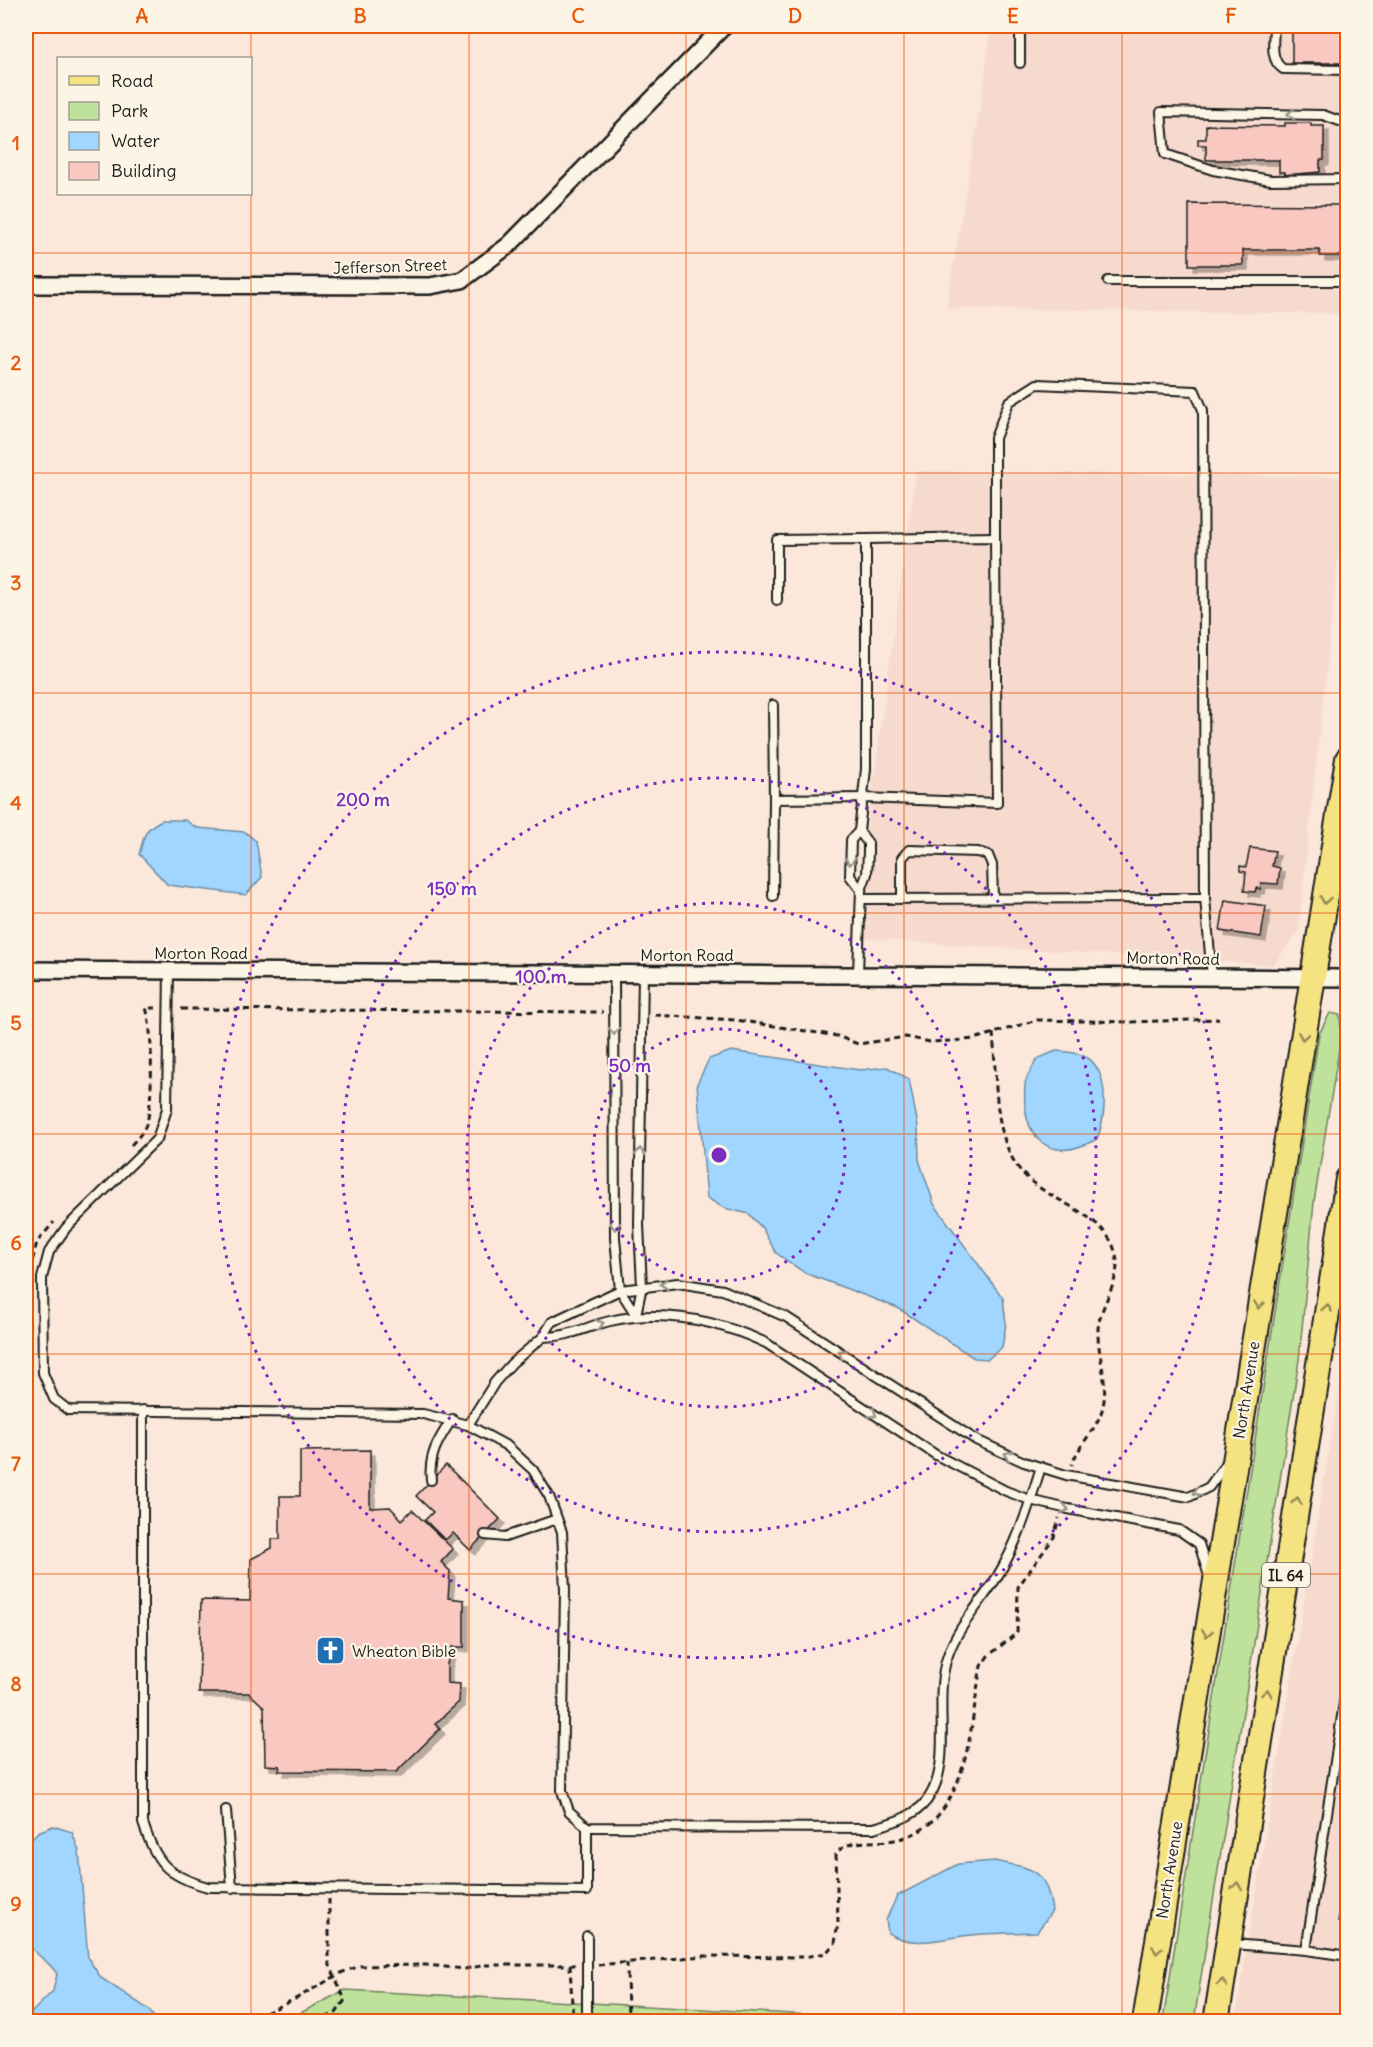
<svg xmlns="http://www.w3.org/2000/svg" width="1373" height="2047" font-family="Delius,sans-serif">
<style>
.built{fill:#f6dace}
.green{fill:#bee29c;stroke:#6d7f5c;stroke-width:1.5}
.water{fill:#a0d6ff;stroke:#6b8ca4;stroke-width:1.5}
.building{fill:#f8c8c1;stroke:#1c1c1c;stroke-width:1.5;filter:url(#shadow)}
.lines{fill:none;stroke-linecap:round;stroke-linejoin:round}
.lane-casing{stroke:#1c1c1c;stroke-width:12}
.street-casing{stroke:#1c1c1c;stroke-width:20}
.primary-casing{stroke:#1c1c1c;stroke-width:28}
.path{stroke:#1c1c1c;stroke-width:3;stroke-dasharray:6 4.5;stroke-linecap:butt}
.lane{stroke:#fcf5e5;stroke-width:8}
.street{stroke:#fcf5e5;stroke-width:15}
.primary{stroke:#f5e381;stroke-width:24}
.oneway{stroke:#97938b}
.oneway2{stroke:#938954}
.grid{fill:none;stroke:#e8590c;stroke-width:1.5;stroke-opacity:0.55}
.ring{fill:none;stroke:#7b2cbf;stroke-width:3;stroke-dasharray:3 6}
.labels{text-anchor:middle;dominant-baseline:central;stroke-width:4.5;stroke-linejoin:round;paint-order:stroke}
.shield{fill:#fcf5e5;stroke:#5f5d58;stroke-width:1.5}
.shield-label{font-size:15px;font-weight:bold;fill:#1c1c1c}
.street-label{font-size:16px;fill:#1c1c1c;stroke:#fcf5e5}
.poi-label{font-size:16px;fill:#1c1c1c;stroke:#fcf5e5;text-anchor:start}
.centre{fill:#7b2cbf;stroke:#fcf5e5;stroke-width:3}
.ring-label{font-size:18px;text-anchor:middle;font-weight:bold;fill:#7b2cbf;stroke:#fcf5e5;stroke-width:4.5;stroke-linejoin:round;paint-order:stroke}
.neatline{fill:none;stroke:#e8590c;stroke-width:2}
.grid-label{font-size:20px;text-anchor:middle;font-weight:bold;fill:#e8590c}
</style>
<defs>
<filter id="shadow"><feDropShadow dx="5" dy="5" stdDeviation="0" flood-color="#0004"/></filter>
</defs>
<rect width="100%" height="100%" fill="#fbe8da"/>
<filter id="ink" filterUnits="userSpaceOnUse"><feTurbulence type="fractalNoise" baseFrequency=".0167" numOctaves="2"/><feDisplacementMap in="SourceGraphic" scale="12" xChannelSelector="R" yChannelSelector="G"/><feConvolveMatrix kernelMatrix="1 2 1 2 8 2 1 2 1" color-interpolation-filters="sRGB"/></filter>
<g filter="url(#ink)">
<g class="built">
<path d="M991,26h356v288l-401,-6 38,-224z"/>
<path d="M916,471l431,6 -49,456 -25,32 -421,-27z"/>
<path d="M1347,1340v681h-112z"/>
</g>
<g class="green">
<path d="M1330,1013l10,2 1,22 -27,165 -15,158 -105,661h-31l156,-987z"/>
<path d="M345,1990l581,31 -643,1z"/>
</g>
<g class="water">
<path d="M162,820h23l12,8 48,4 11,9 6,36 -16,18 -78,-10 -29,-31c6,-18 3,-24 23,-34z"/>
<path d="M731,1051l129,19 27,-3 22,12 9,47 1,34 15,44 69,94 3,26 -4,23 -14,12 -14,-1 -76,-50 -93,-35 -29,-20 -14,-25 -13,-14 -25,-6 -17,-10 -10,-114 12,-25z"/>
<path d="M1056,1051c14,1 31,2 39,14 14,19 10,54 2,74 -50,27 -76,-2 -72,-55 1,-8 9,-18 12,-25z"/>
<path d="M53,1826l19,6 7,19 9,107 13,20 47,31 9,12h-131v-3l27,-27 4,-17c-9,-15 -26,-21 -31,-34v-96l12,-12z"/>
<path d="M995,1861c39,8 51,7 57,50l-15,21c-22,1 -44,1 -66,3 -29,3 -57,14 -83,-2l-2,-13 11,-24 61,-32z"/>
</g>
<g class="building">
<rect x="1292" y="30" width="56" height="33"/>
<path d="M1285,123h26v3h13v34h-4v12l-35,3v-3h-6v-12h-73v-15h-8v-6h8v-14l79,1z"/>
<path d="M1189,204l153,1v51h-22v-6h-77v15h-54z"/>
<path d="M1250,848l25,3 -3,15 8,2 -2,16 -17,-1 -1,6 -4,-1 -1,4 -11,-1 2,-19 -6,-1v-5l6,1z"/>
<path d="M1225,900l41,6 -5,31 -41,-6z"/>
<path d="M370,1450v58l20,-1 12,13 10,-10 41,39 -12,13 9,9 -2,27 16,2v47h-12l-5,17v19l13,1 -1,18 -24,22 5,5 -44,43 -117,-1 1,-5 -15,-1 -1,-58 -15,-14h-50l2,-93 49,1 1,-42 21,-11v-9h8v-43h20v-45z"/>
<path d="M446,1465l54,54 -30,31 -17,-17 -8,7 -20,-20 8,-8 -17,-16z"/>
<path d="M1348,1865v58l-10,-1z"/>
</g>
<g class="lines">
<defs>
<g id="lane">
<path d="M1274,26c0,14 -5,34 9,43l65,1"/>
<path d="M1020,63v-37"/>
<path d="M1348,124l-25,-9 -162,-3 4,42 48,16 58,10 77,-1"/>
<path d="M1108,281h240"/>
<path d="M995,537v-99l14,-36 28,-18 158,7 8,19 2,488 7,79"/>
<path d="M777,600v-60l89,-1v230l-7,62 -8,9 -1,36 11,14"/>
<path d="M773,705l1,94"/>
<path d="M773,896l1,-97 90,-1 133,5 -2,-266 -129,2"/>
<path d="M902,897v-39l7,-8 69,2 10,3 4,10 1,33"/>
<path d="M861,899l344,-1"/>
<path d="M169,970l-2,139 -10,30 -91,89 -17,24 -7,26 1,95 11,26 14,11 355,4 45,11 39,21 26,24 16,26 13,36 3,57 -3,202 7,20 18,16 287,1c21,-6 46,-13 57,-34 22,-39 1,-96 17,-139 10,-29 33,-52 49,-78 21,-34 32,-72 44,-110"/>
<path d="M614,972l1,266 5,52 16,25"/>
<path d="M858,973l3,-83 6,-16 1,-22v-9l-9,-12"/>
<path d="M636,1315l6,-29 -3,-61 4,-252"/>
<path d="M543,1337c27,0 42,-10 67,-16 53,-12 106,-1 156,22l170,112 70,36 24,9 38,9 111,21 20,14 10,32"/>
<path d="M143,1410v413c13,40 24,53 65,64l379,4v-64"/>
<path d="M468,1425l27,-43 17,-19 31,-26 9,-15 68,-32 58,-7 45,7 63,27 190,123 48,22 42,13 123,22 20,-10 19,-26"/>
<path d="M431,1480c-3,-25 8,-41 21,-61"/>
<path d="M485,1535l20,2 52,-18"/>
<path d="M226,1810l6,78"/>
<path d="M587,1936v86"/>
<path d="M1233,1944l73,6 42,-273"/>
<path d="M1306,1950l42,6"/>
</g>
<g id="street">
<path d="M26,285l404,1 32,-6 47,-35 215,-219"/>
<path d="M26,970l1322,8"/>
</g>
<g id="primary">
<path d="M1145,2022l203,-1263"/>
<path d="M1216,2022l132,-843"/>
</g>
</defs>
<use href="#lane" class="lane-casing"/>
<use href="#street" class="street-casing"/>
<use href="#primary" class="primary-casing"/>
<g class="path">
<path d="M181,1009l422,3"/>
<path d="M655,1015l81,5 101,16 21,8 48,-7 24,5 22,-1 22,-2 63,-19 93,2 89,-3"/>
<path d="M993,1033c4,43 -1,96 24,133 25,37 89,43 99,89 6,26 -16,48 -18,74 -1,27 12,54 4,81 -6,21 -24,35 -30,55"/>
<path d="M131,1145c7,-7 13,-14 16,-23 6,-21 6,-95 -1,-114h10"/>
<path d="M30,1270l7,-28 17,-20"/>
<path d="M26,1443l3,-124"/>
<path d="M627,1963l1,59"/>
<path d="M570,1965l3,57"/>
<path d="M598,1965l106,-9 100,1 22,-4 9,-10 3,-20 -2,-69c10,-15 36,-11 52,-13 82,-10 81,-113 93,-175l7,-10 29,-23 1,-46 36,-50 5,-19"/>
<path d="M247,2022l50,-24 46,-26 17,-6 66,-1 39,4 21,-4h90"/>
<path d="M316,2022l20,-9 9,-13 -16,-37v-64"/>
</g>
<use href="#lane" class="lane"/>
<use href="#street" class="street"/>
<use href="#primary" class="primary"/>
</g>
<defs><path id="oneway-chevron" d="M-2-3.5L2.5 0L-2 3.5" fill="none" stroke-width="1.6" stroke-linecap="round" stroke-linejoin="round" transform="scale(1.5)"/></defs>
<g class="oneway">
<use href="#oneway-chevron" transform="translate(1291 114) rotate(-179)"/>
<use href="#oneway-chevron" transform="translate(850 861) rotate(92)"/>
<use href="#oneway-chevron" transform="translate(614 1031) rotate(90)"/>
<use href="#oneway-chevron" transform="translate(640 1152) rotate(-89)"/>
<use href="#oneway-chevron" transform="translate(615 1226) rotate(90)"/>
<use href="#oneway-chevron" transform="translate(664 1284) rotate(176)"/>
<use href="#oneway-chevron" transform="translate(600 1324) rotate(-17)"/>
<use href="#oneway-chevron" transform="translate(842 1353) rotate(-147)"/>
<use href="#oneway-chevron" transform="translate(873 1414) rotate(33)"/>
<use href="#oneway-chevron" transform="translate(1008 1455) rotate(-155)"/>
<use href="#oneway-chevron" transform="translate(1197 1492) rotate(156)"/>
<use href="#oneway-chevron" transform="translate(1065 1509) rotate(13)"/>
</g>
<g class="oneway2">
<use href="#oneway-chevron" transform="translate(1325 900) rotate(99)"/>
<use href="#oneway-chevron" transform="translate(1303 1036) rotate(99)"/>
<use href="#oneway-chevron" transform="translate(1259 1305) rotate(99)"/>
<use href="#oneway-chevron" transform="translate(1327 1308) rotate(-81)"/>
<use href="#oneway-chevron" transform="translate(1297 1501) rotate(-81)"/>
<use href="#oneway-chevron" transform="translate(1207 1633) rotate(99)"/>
<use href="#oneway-chevron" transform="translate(1267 1693) rotate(-81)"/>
<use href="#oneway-chevron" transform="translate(1237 1886) rotate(-81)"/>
<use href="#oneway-chevron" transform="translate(1157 1950) rotate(99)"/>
<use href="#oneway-chevron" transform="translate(1222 1983) rotate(-81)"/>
</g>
</g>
<path class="grid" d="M251,26v1996M469,26v1996M686,26v1996M904,26v1996M1122,26v1996M26,253h1322M26,473h1322M26,693h1322M26,913h1322M26,1134h1322M26,1354h1322M26,1574h1322M26,1794h1322"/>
<g class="ring">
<circle cx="719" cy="1155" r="126"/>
<circle cx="719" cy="1155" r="252"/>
<circle cx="719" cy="1155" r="377"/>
<circle cx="719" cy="1155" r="503"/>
</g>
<defs>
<symbol id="church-square" viewBox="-11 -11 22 22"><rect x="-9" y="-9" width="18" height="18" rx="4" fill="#1f6fb2" stroke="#fcf5e5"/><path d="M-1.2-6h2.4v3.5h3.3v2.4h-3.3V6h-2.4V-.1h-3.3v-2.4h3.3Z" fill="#fff"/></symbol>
</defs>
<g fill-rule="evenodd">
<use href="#church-square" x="314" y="1634" width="33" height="33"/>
</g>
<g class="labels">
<rect class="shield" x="1262" y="1563" width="48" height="24" rx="4.5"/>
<g class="shield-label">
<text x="1286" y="1575">IL 64</text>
</g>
<g class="street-label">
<text transform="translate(390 266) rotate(-2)">Jefferson Street</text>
<text x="201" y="953">Morton Road</text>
<text x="687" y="955">Morton Road</text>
<text transform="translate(1173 958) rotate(1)">Morton Road</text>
<text transform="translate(1246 1390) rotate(-81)">North Avenue</text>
<text transform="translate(1169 1870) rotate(-81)">North Avenue</text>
</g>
<g class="poi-label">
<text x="352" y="1651">Wheaton Bible</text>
</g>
</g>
<circle cx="719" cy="1155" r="9" class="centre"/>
<g class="ring-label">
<text x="363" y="806">200 m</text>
<text x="452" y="895">150 m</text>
<text x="541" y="983">100 m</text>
<text x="630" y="1072">50 m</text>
</g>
<rect width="1373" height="2047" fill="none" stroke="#fcf5e5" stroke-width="66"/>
<rect x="57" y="57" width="195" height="138" fill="#fcf5e5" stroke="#a29e95" stroke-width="1.5"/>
<rect x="69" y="76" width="30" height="9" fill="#f5e381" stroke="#a29e95" stroke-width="1.5"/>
<text x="111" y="87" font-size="18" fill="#1c1c1c">Road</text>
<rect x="69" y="102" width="30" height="18" fill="#bee29c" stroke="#a29e95" stroke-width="1.5"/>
<text x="111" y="117" font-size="18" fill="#1c1c1c">Park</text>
<rect x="69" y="132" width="30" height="18" fill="#a0d6ff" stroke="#a29e95" stroke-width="1.5"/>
<text x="111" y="147" font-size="18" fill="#1c1c1c">Water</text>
<rect x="69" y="162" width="30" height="18" fill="#f8c8c1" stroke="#a29e95" stroke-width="1.5"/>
<text x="111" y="177" font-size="18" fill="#1c1c1c">Building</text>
<rect x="33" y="33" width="1307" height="1981" class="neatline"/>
<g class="grid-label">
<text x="142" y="23">A</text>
<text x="360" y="23">B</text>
<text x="578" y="23">C</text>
<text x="795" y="23">D</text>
<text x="1013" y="23">E</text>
<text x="1231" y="23">F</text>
<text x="16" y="150">1</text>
<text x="16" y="370">2</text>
<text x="16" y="590">3</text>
<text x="16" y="810">4</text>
<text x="16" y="1030">5</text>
<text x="16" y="1250">6</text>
<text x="16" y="1471">7</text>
<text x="16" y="1691">8</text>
<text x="16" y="1911">9</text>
</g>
</svg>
